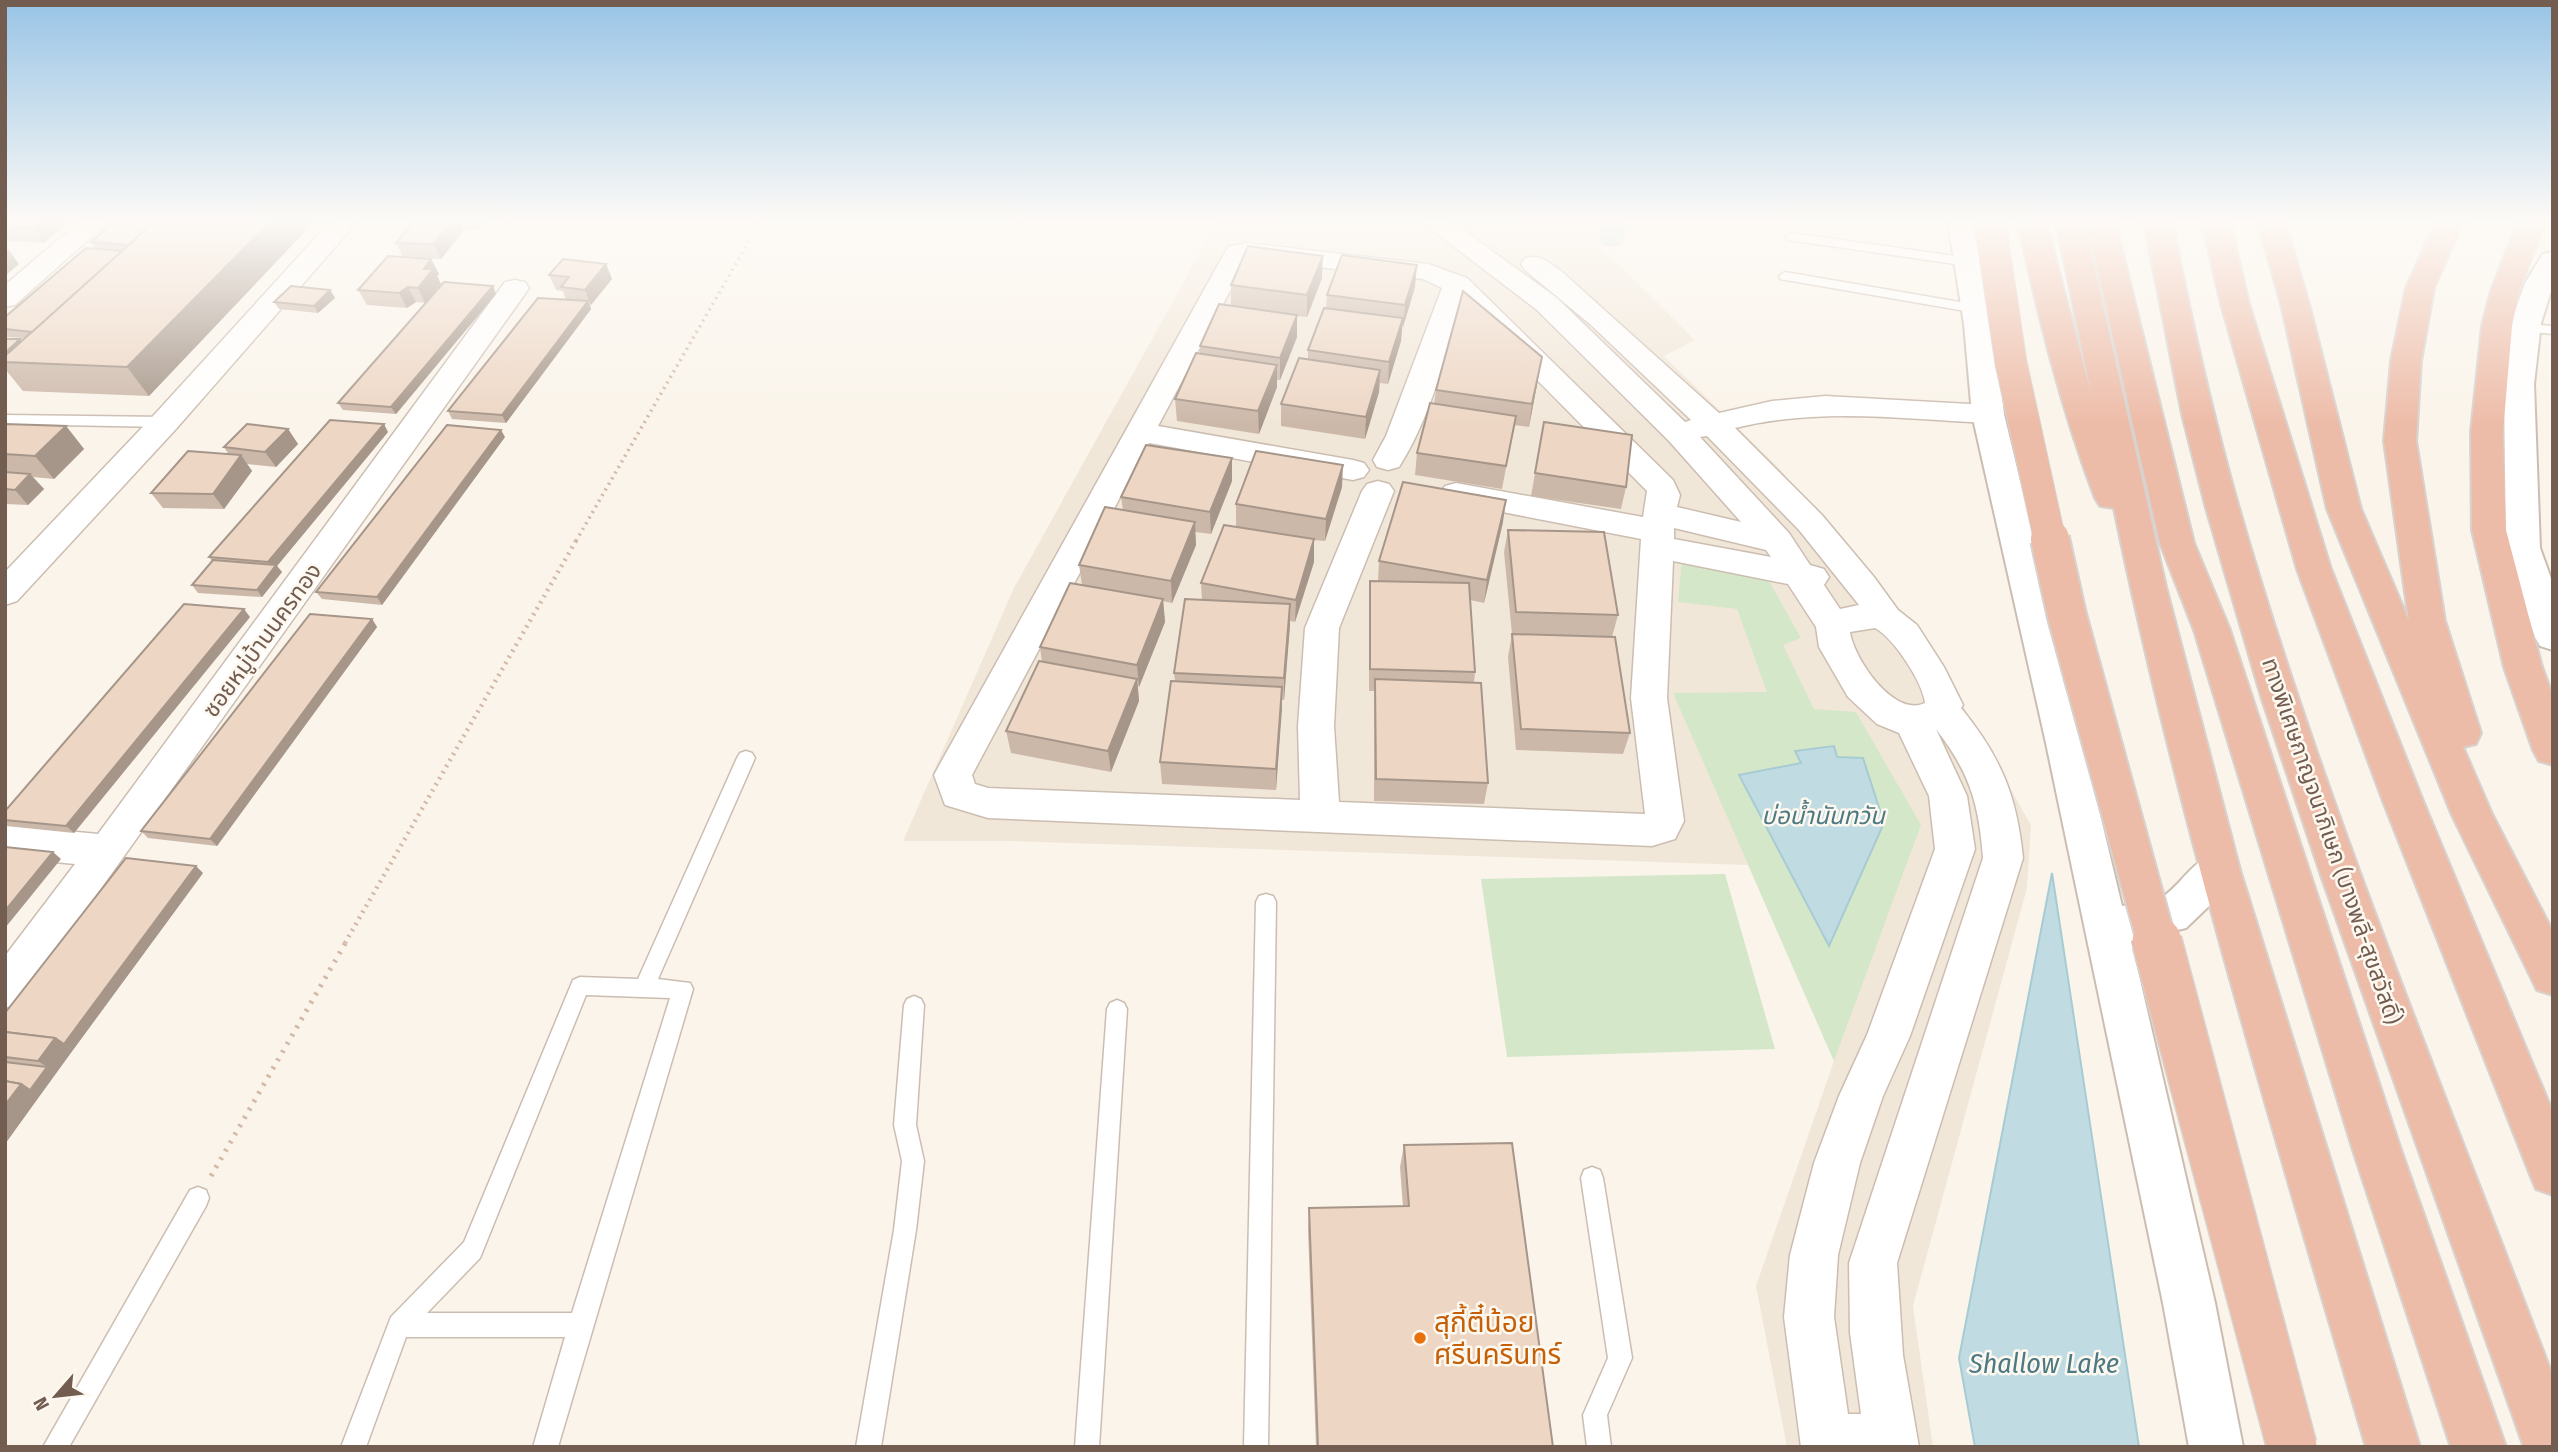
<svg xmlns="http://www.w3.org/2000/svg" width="2558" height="1452" font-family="'Fira Sans Condensed','Noto Sans Thai',sans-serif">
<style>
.residential{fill:#f1e7d9}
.green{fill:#d5e7c9}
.water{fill:#c0dce2;stroke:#a7cbd3;stroke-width:2}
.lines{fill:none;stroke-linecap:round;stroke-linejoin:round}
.canal{fill:#c0dce2;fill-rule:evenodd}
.service-casing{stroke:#ccbdb1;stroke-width:3}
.minor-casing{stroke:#ccbdb1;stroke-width:3}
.tertiary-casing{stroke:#ccbdb1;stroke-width:4}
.motorway-casing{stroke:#d8d2ce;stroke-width:4}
.path-far2{stroke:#d2b9a7;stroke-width:3.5;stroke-dasharray:2 4.5;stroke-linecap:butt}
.path-far1{stroke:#d2b9a7;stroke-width:4.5;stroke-dasharray:2 5;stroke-linecap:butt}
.path{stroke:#d2b9a7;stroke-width:5;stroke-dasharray:2.5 7;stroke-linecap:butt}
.service{fill:#fff;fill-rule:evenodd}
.minor{fill:#fff;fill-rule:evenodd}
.tertiary{fill:#fff;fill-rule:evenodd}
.motorway{fill:#edbca8;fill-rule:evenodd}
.motorway-bridge-far2-casing{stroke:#d8d2ce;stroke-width:33;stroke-linecap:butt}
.motorway-bridge-far1-casing{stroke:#d8d2ce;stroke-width:42;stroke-linecap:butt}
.motorway-bridge-casing{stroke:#d8d2ce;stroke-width:52;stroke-linecap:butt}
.motorway-bridge-far2{stroke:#edbca8;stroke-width:31}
.motorway-bridge-far1{stroke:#edbca8;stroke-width:38}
.motorway-bridge{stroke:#edbca8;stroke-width:49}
.wall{fill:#ccb8a9}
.shaded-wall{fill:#a69689}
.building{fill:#edd6c4;stroke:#a69689;stroke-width:2}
.food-dot{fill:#e8710a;stroke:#fdf8f0;stroke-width:2.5}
.labels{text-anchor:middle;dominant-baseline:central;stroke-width:5;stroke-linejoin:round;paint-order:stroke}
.street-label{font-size:23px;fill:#725d50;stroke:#fdf8f0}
.water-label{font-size:24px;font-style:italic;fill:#4c7983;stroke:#fdf8f0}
.near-food-label{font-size:28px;fill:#c56008;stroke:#fdf8f0;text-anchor:start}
.near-water-label{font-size:28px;font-style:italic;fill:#4c7983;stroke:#fdf8f0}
</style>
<rect width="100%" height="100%" fill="#faf4ea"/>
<path class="residential" d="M1217,222h381l-3,19 100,99 -31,16 116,113 173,219 78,137 -4,63 -114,418 20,141h-146l-31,-161 78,-225 -86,-196 -737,-24h-108l111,-253z"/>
<g class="green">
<path d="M1682,559l87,22 32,57 -18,7 31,64 42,3 65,113 -87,236 -161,-368 94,-1 -30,-83 -59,-7z"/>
<path d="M1725,874l50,175 -268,8 -26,-178z"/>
</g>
<g class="water">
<path d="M1834,746l3,11 26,1 21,65 -55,123 -90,-171 62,-12 -6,-12z"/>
<path d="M2052,873l87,574h-164l-16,-89z"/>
</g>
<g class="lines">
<path class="canal" d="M1602,222h24l-3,18 -3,5 -9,2 -9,-2 -3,-5z"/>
<defs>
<g id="service">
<path d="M1792,233l177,25 6,4 -6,4 -181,-26 -2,-3z"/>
<path d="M1785,272l192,33 7,4 -7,4 -197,-34 -1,-3z"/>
<path d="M2528,324l25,2v8l-30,-3 -2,-3z"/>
<path d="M5,415l160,2 7,5 -7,5 -160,-3z"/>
<path d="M746,751l6,2 3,5 -97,221 32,4 3,6 -135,458h-25l32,-110h-159l-40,110h-25l50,-130 73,-75 109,-262 7,-3 58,2 99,-221 3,-5zM586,995l84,3 -98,315h-145l53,-55z"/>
<path d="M1266,894l7,2 3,6 -8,545h-24l12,-545 3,-6z"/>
<path d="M914,996l7,3 3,6 -8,120 8,36 -8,69 -35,217h-25l38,-217 8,-69 -8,-36 10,-120 3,-6z"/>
<path d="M1117,1000l7,3 3,6 -28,438h-24l32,-438 3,-6z"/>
<path d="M1592,1167l8,3 3,8 29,180 -25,57 4,32h-24l-4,-32 25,-57 -27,-180 3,-8z"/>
<path d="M198,1187l8,3 3,8 -3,8 -137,241h-26l147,-257z"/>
</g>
<g id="minor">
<path d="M79,222h29l-93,83 -10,2v-22z"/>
<path d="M330,222h27l-181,207 -159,172 -12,4v-33l149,-157z"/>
<path d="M1422,222h30l105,76 128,124 6,-2 -100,-95 -66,-55 -4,-6 4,-6c16,-4 23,4 36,13l158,142 53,-12 53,-5 163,9 11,2 4,7 -4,7 -11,2c-86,-4 -168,-16 -253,5l87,87 52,62 24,33 19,15 27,42 19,38 -2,3c40,49 56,88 62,150l-126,405 6,92 16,92h-118l-17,-130 6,-62 24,-92 25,-67 28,-61 68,-186 -6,-53 -30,-63 -22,-9 -29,-27 -29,-50 -3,-20 -28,-43 -115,-23 -6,137 17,123 -9,18 -23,7 -664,-28 -43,-13 -11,-30 6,-11 288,-517 19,-4 181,21 39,14 206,202 7,15 -3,12 64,15 -72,-81 -132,-131zM1247,259l176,20 19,9 -56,148 -13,24 4,7 11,3 11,-3c31,-48 45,-108 64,-162l184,186 -4,26 -187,-34 -11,3 -5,7 5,7 11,3 185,36 -10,159 14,116 -306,-12 -5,-76 5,-98 55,-137 -5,-7 -11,-3 -11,3 -5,7 -57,137 -7,98 2,74 -312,-12 -13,-4 -3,-9 177,-332 204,37 11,-3 5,-7 -5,-7 -11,-3 -195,-34zM1707,436l92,94 60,75 -19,4 -16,-24 5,-8 -5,-8 -14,-4 -21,-32 -89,-96zM1674,528l92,22 5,7 -97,-18zM1875,628c19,10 48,55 50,75 -31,15 -71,-44 -75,-71zM1936,729c34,44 43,75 47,129l-134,405 1,70 11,81h-13l-14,-97 4,-62 22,-92 23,-67 27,-60 65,-187 -8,-53z"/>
<path d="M515,280l10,2 4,6 -4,6 -505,708 -15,6v-52l70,-92 -70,-7v-32l93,9 407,-552z"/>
</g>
<g id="tertiary">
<path d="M1948,222h28l18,102 10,90 118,492c12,-2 29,-2 39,-8 27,-17 36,-53 73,-40l6,12 -6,12 -48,46 -55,13 84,362 28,144h-54l-26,-144 -117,-560 -74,-329 -8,-90z"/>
<path d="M2553,252v33l-12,38 -7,61 6,164 13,36v66l-13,-4 -5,-9 -29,-89 -2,-164 7,-61 14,-40 18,-29z"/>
</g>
<g id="motorway">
<path d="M2018,222h28l46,175 -36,-175h28l82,365 74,283 180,577h-54c-91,-311 -187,-621 -252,-939l-14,-2 -5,-8c-34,-90 -57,-182 -77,-276z"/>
<path d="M2087,222h28l79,321 36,87 171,520 105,297h-55l-98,-297 -159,-520 -34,-87z"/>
<path d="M2144,222h28c19,96 40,192 67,286 85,296 205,581 314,869v70h-29l-201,-566 -62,-185 -55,-188 -24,-94z"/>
<path d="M2202,222h28l19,82 82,265 92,232 130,312v82l-17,-6 -7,-17 -146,-371 -86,-232 -76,-265z"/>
<path d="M2258,222h27l24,82 52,205 48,112 -25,-180 7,-80 15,-73 30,-66h27l-29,66 -13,73 -5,80 29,180 36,112 -5,11 -13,3 29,67 61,118v63l-16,-5 -85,-175 -125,-306 -46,-205z"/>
<path d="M2518,222h27l-26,69 -7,35 -9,106 3,98 36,137 11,30v68l-14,-4 -6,-11 -29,-83 -32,-137 -1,-98 11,-106 9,-35z"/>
</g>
</defs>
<use href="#service" class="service-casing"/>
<use href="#minor" class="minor-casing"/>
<use href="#tertiary" class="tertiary-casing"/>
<use href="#motorway" class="motorway-casing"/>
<path class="path-far2" d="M576,541l184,-319"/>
<path class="path-far1" d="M345,943l232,-404"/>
<path class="path" d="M211,1176l135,-234"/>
<use href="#service" class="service"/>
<use href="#minor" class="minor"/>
<use href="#tertiary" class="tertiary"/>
<use href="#motorway" class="motorway"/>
<defs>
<path id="motorway-bridge-far2" d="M1990,222l21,141 39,178"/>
<path id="motorway-bridge-far1" d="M2050,539l17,77 90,327"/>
<path id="motorway-bridge" d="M2157,942l135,505"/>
</defs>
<use href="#motorway-bridge-far2" class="motorway-bridge-far2-casing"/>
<use href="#motorway-bridge-far1" class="motorway-bridge-far1-casing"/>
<use href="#motorway-bridge" class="motorway-bridge-casing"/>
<use href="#motorway-bridge-far2" class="motorway-bridge-far2"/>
<use href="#motorway-bridge-far1" class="motorway-bridge-far1"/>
<use href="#motorway-bridge" class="motorway-bridge"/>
</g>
<g class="wall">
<path d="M5,222h63l-24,21 -39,-2z"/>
<path d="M114,222h200l-165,174 -126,-5 -18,-22v-30l17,2 3,-3 -20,-1v-20l91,-68 -5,-7z"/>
<path d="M413,222h71l-6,8 -16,-1 1,2 -22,28 -25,-1 15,1 8,15 -2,2 4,8 -16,19 -9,-1 -9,6 -40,-3 -9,-15 45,-33 -7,-14z"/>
<path d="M606,264l6,15 -21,26 -1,-1 1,5 -85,114 -54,-4 -4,-8 118,-111 -3,-9 -7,-1 -7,-15z"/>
<path d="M1322,278l-15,39 -10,-1v21l-17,43h-3v7l-18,47 -82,-13 -2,-22 25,-46v-7l31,-40v-21z"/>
<path d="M493,286l3,8 -100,120 -53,-4 -5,-7z"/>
<path d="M1415,287l-12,40h-1l-1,14 -13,43 -8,-1 -1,9 -14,47 -84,-13v-22l27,-45v-9l18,-42 1,-13z"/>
<path d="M330,290l5,8 -17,15 -39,-4 -5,-7z"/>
<path d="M1538,379l-9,48 -15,-2 -12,64 -87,-14 2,-22 17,-49 2,-14z"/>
<path d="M1544,422l82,65 -5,22 -90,-13z"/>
<path d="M5,424l61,2 18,23 -30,30 -21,-2 11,12 -16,16 -23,-1z"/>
<path d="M288,429l10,15 -22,23 -29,-3 5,7 -28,38 -61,-1 -12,-15 78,-38 -5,-8z"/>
<path d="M388,432l-111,134 5,6 -20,25 -64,-4 -6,-8 20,-24 -3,-4z"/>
<path d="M505,437l-123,168 -60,-6 -6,-7z"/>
<path d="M1232,481l-21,53 -16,-2 1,13 -24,58 -9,-2 2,21 -26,65 -1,-1 1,15 -28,71 -100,-19 -5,-22 36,-69 -2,-15 42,-62 -3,-20 44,-55 -2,-13z"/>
<path d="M1342,487l-17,54 -11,-1v22l-19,60 -5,-1 -6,79h-2l-6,90 -114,-6 -2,-22 15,-81 -1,-8 28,-73 -1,-17 35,-56v-23z"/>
<path d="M1503,522l-19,81 -14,-3 5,72 -1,11 14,100 -4,21 -110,-3v-110h-5v-88l1,-22h8l1,-20z"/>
<path d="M1508,530l110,85 -6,22 -100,-3 -8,-82z"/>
<path d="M250,617l-176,216 -68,-7 -1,-1v-14z"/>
<path d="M372,619l5,8 -160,219 -69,-8 -7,-7z"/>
<path d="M1512,634l118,99 -7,21 -107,-4 -8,-93z"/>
<path d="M203,873l-164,223 -34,48v-131z"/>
<path d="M1404,1145l149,302h-237l-8,-217 1,-22 94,-1 -3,-40z"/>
</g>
<g class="shaded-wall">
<path d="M40,222h28l-24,21 -10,-15z"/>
<path d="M270,222h44l-165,174 -22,-29z"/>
<path d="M451,222h8l4,9 -22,28 -7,-15z"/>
<path d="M474,222h10l-6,8z"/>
<path d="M8,249l11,15 -14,12v-25z"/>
<path d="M1323,256l-1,22 -15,39v-22z"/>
<path d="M431,259l8,15 -2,2 4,8 -16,19 -7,-15 6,-19z"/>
<path d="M606,264l6,15 -21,26 -6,-15z"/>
<path d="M1417,265l-2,22 -12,40 2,-22z"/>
<path d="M493,286l3,8 -100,120 -5,-7z"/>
<path d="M408,287l8,15 -9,6 -8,-15z"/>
<path d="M330,290l5,8 -17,15 -4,-7z"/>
<path d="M588,301l3,8 -85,114 -4,-8z"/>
<path d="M1297,315v22l-17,43v-22z"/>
<path d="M1403,318l-2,23 -13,43 1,-22z"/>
<path d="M20,339l6,8 -21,15v-9z"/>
<path d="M1542,357l-4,22 -9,48 3,-23z"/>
<path d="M1277,365v22l-18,47 -1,-23z"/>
<path d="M1380,370l-1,22 -14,47 1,-22z"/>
<path d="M384,424l4,8 -111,134 5,6 -20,25 -5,-7 16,-21 -5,-7z"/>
<path d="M66,426l18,23 -30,30 -19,-23z"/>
<path d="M288,429l10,15 -22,23 -11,-15z"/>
<path d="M501,430l4,7 -123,168 -5,-8z"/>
<path d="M241,455l11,16 -28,38 -11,-15z"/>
<path d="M1232,458v23l-21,53 -1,-22z"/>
<path d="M1343,465l-1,22 -17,54 1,-22z"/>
<path d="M30,474l14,15 -16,16 -13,-15z"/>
<path d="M1506,500l-3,22 -19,81 3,-23z"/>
<path d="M1195,522l1,23 -24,58 -1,-22z"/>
<path d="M1314,539v23l-19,60 1,-22z"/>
<path d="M1163,599l2,23 -26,65 -2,-22z"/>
<path d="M1290,604v22l-6,74v-22z"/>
<path d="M244,609l6,8 -176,216 -8,-7z"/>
<path d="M372,619l5,8 -160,219 -7,-7z"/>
<path d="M1137,679l2,22 -28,71 -3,-21z"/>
<path d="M1282,687v22l-6,81v-21z"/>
<path d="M53,852l8,7 -56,69v-17z"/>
<path d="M196,866l7,7 -130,177 -9,-6z"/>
<path d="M55,1038l18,12 -68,94v-39l16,-21 26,-17 -9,-6z"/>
</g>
<g class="building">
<path d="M5,222h35l-6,6 -29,-1z"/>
<path d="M114,222h40l-25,23 -38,-3z"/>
<path d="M154,222h116l-143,145 -122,-5v-6z"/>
<path d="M413,222h38l-17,22 -38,-1z"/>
<path d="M1248,246l75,10 -16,39 -76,-10z"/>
<path d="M86,248l36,3 -90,81 -27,-3v-12z"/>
<path d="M1342,255l75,10 -12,40 -78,-10z"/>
<path d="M388,256l43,3 -7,10h9l-15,19 -10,-1 -9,6 -41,-3z"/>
<path d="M563,259l43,5 -21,26 -24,-3 8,-10 -20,-2z"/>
<path d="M444,282l49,4 -102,121 -53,-4z"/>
<path d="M291,286l39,4 -16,16 -40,-4z"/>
<path d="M1463,291l79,66 -10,47 -96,-14z"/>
<path d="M538,298l50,3 -86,114 -54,-4z"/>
<path d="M1219,304l78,11 -17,43 -80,-12z"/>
<path d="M1324,308l79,10 -14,44 -81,-12z"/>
<path d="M5,339h15l-15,14z"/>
<path d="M1196,353l81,12 -19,46 -83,-12z"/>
<path d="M1299,358l81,12 -14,47 -85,-13z"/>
<path d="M1430,403l86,13 -10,50 -89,-13z"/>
<path d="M330,420l54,4 -116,138 -59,-5z"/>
<path d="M1544,422l88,13 -6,52 -91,-14z"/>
<path d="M5,424l61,2 -31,30 -30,-2z"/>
<path d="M247,424l41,5 -23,23 -41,-5z"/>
<path d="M447,425l54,5 -124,167 -61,-5z"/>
<path d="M1146,445l86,13 -22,54 -89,-15z"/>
<path d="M188,451l53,4 -28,39 -62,-1z"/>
<path d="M1256,451l87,14 -17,54 -90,-15z"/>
<path d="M5,472l25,2 -15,16 -10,-1z"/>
<path d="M1403,482l103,18 -19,80 -108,-19z"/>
<path d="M1105,507l90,15 -24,59 -92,-16z"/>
<path d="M1224,525l90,14 -18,61 -95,-17z"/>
<path d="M1508,530l96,2 14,83 -102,-3z"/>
<path d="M213,560l63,5 -19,25 -65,-5z"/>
<path d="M1370,581l99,2 6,89 -105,-3z"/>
<path d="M1070,583l93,16 -26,66 -97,-18z"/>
<path d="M1185,599l105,5 -6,74 -110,-5z"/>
<path d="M184,604l60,5 -178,217 -61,-6v-9z"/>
<path d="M310,614l62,5 -162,220 -69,-8z"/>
<path d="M1512,634l103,3 15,96 -109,-4z"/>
<path d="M1039,661l98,18 -29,72 -102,-20z"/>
<path d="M1375,679l106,4 7,100 -112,-4z"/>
<path d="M1171,681l111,6 -6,82 -116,-7z"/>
<path d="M5,847l48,5 -48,59z"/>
<path d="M126,858l70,8 -132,178 -9,-6 -50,-6v-19z"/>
<path d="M5,1032l50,6 -17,23 -33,-4z"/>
<path d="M5,1062l42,5 -17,23 -9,-6 -16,-3z"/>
<path d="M5,1081l16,3 -16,21z"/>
<path d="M1512,1143l41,304h-235l-9,-239 100,-2 -5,-61z"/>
</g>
<linearGradient id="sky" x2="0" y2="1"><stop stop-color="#98c4e6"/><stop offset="0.52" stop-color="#fdfaf6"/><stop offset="1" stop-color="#fdfaf6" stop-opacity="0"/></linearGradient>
<rect width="2558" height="425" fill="url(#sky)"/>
<circle class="food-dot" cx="1420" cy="1338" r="7"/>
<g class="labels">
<g class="street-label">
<text transform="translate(262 640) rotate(-54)">ซอยหมู่บ้านนครทอง</text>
<text transform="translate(2332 841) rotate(71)">ทางพิเศษกาญจนาภิเษก (บางพลี-สุขสวัสดิ์)</text>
</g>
<g class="water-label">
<text x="1823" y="816">บ่อน้ำนันทวัน</text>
</g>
<g class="near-food-label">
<text x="1434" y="1322">สุกี้ตี๋น้อย<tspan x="1434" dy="32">ศรีนครินทร์</tspan></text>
</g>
<g class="near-water-label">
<text x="2044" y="1363">Shallow Lake</text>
</g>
</g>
<rect width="2558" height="1452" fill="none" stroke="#725d50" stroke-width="14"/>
<g transform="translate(56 1396) rotate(242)" stroke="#fdf8f0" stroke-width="5" paint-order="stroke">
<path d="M0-5L12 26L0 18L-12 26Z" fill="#725d50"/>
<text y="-10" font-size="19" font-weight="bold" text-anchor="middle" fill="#725d50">N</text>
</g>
</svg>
